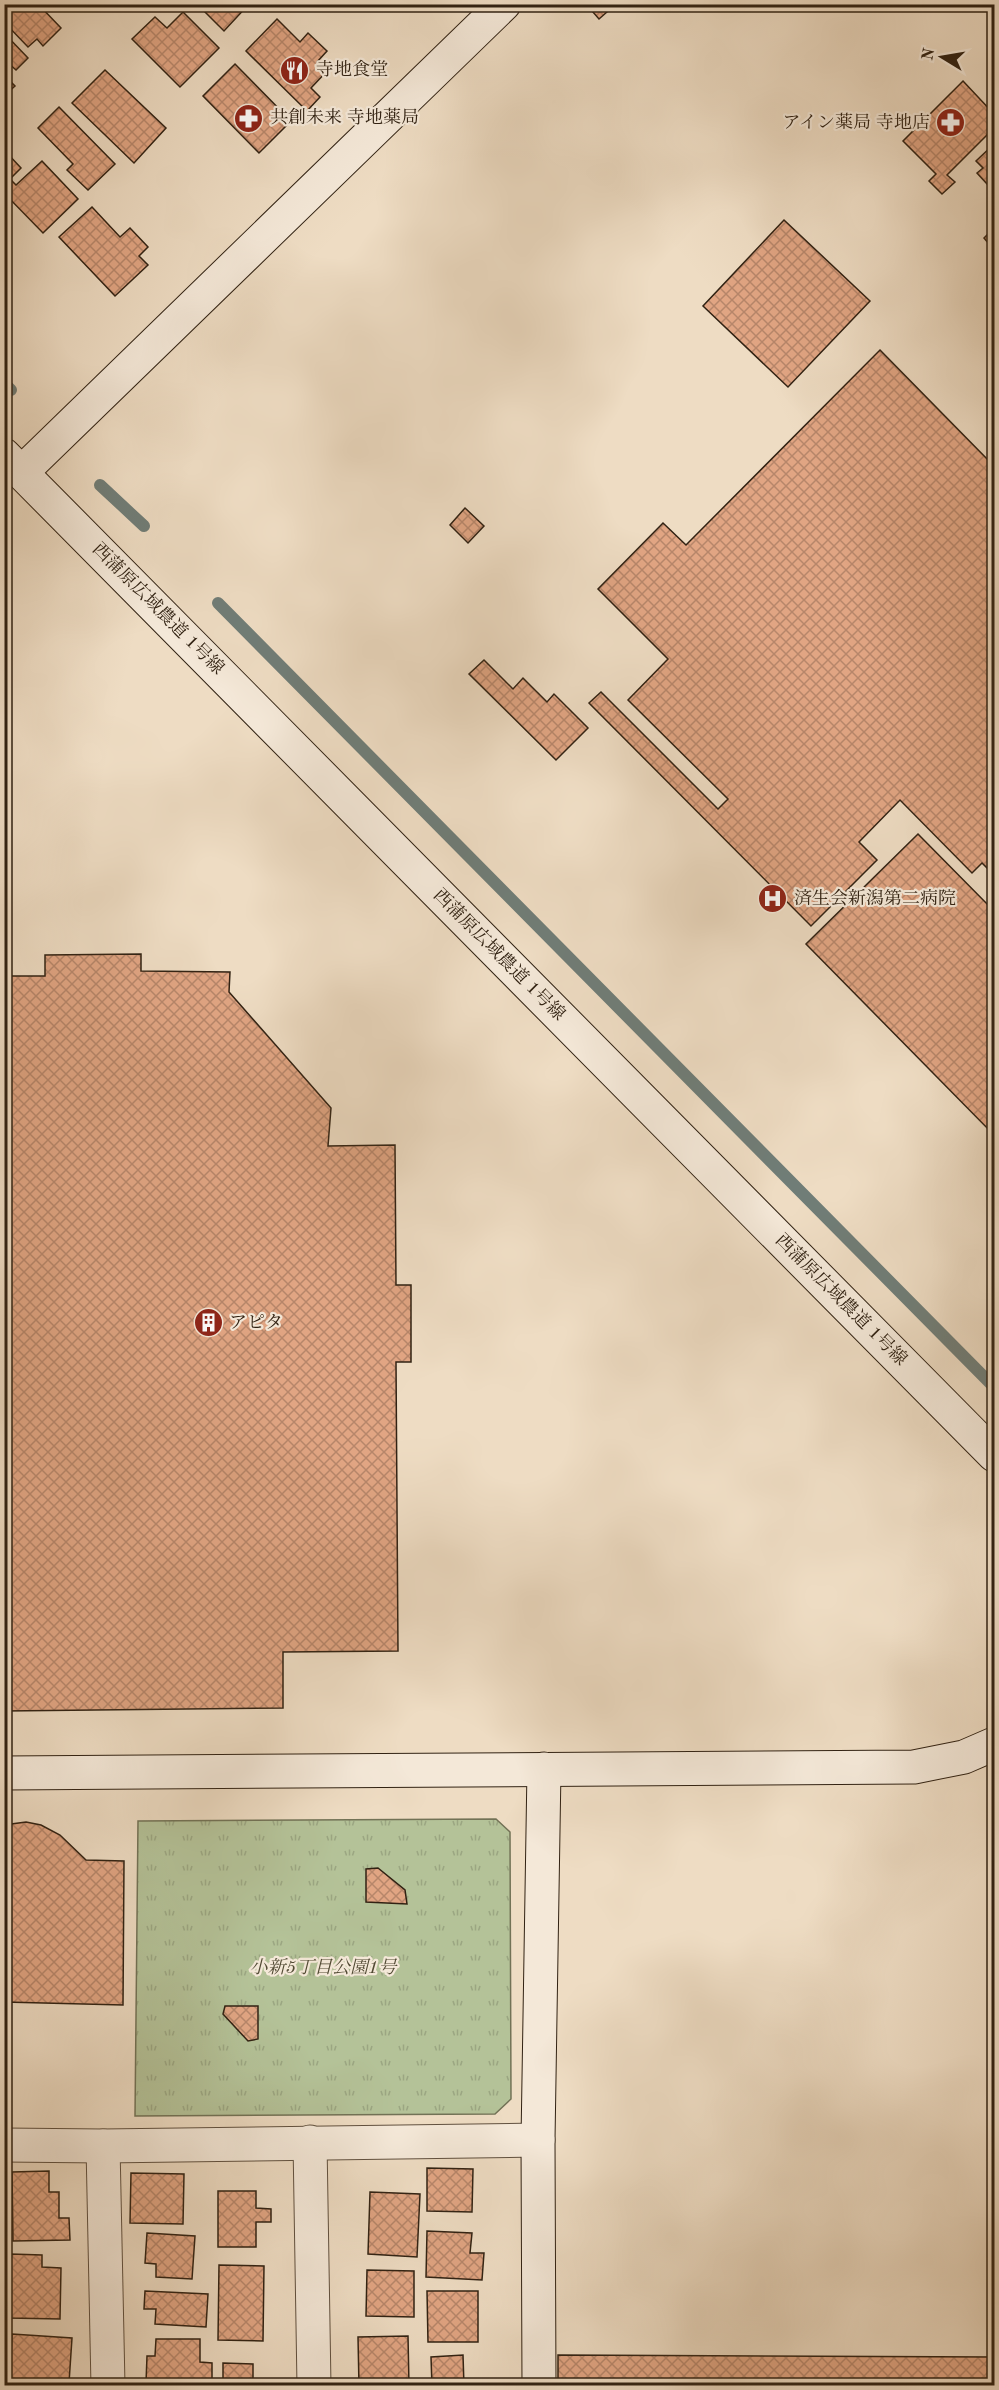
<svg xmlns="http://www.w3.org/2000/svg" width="999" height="2390" font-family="'Old Standard TT','Noto Serif JP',serif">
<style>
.park{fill:url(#park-tufts);stroke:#727256;stroke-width:1.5}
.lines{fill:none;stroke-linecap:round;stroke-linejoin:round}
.stream{stroke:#707d77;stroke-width:12}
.building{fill:url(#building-cross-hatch);stroke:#312213;stroke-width:1.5}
.street-casing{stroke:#60503f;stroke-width:35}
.secondary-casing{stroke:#312213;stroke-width:35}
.street{stroke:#f4e8d8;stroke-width:33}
.secondary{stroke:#f4e8d8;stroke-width:33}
.labels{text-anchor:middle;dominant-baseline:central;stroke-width:4.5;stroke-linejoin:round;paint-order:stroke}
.poi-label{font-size:18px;fill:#312213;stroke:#f4e8d8;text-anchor:start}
.street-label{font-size:18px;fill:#312213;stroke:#f4e8d8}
.park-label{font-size:18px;font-style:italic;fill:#524a34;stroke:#f4e8d8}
</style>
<defs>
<pattern id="park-tufts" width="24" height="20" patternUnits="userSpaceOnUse" patternTransform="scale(1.5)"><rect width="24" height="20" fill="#b4c298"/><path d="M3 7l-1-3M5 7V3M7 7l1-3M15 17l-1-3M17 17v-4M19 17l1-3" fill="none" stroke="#9ba682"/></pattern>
<pattern id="building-cross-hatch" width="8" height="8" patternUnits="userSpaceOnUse" patternTransform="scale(1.5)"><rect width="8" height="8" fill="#e1a583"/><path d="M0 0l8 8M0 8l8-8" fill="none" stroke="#b7866a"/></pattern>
</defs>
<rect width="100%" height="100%" fill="#eedcc3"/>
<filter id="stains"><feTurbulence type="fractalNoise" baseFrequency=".00333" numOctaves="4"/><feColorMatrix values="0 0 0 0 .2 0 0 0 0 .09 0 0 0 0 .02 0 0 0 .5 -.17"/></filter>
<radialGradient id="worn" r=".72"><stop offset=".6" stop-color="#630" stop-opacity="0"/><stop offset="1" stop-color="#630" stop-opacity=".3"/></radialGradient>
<path class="park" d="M496,1819l14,13 1,267 -16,15 -360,2 3,-295z"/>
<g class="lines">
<g class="stream">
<path d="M4,383l7,7"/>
<path d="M100,485l44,41"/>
<path d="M218,603l776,784"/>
</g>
</g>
<g class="building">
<path d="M4,4h34l23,24 -18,18 -6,-7 -9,8 -24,-25z"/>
<path d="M197,4h52l-25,27z"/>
<path d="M586,4h30l-17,15z"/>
<path d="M183,12l36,36 -39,39 -48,-48 23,-22 12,11z"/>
<path d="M277,19l23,23 8,-9 19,18 -10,11 10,9 -16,17 9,9 -13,14 -61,-60z"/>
<path d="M4,33l24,25 -12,12 -12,-11z"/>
<path d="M235,64l56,57 -32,32 -56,-57z"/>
<path d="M105,70l61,58 -32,35 -62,-60z"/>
<path d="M4,75l11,11 -11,10z"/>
<path d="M963,81l31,33v14l-47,47 8,7 -13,12 -13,-13 7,-7 -33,-33z"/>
<path d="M59,107l56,57 -27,26 -21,-20 6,-6 -35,-36z"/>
<path d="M994,144v34l-7,6 -10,-11 6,-5 -7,-7z"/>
<path d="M7,153l14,15 -11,11 6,6 26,-24 36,38 -35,34 -39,-40v-38z"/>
<path d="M92,207l28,30 10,-9 18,19 -9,9 9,9 -33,31 -56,-59z"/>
<path d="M784,220l86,81 -82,86 -85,-81z"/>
<path d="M994,228v22l-10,-12z"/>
<path d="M880,350l114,116v409l-12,-12 -10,10 -72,-73 -41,42 18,18 -66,66 -222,-223 12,-11 117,117 10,-10 -100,-99 40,-41 -70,-70 65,-66 23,22z"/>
<path d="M465,508l19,18 -16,17 -18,-18z"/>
<path d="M484,660l29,29 10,-11 24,24 7,-8 34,34 -32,32 -87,-86z"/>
<path d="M918,834l76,77v224l-188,-191z"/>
<path d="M141,954v17l89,1 -1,20 102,116 -3,38 67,-1 1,140h15v77h-15l2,289 -115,1v56l-279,3v-735h41v-21z"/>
<path d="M26,1822l15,3 19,10 26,25 38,1 -1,144 -119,-3v-177z"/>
<path d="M378,1868l27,22 2,14 -41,-2v-33z"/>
<path d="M225,2006h33v33l-10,2 -25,-27z"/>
<path d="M427,2168l46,1 -1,43 -45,-1z"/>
<path d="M49,2171v21h10v26h10l1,22 -57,1 -1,-69z"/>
<path d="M131,2173l53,1 -1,50 -53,-1z"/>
<path d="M218,2191h38v17l15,1v13h-15v25h-38z"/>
<path d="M370,2192l50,2 -3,63 -49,-3z"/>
<path d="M427,2231l45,2 -2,20h14l-2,27 -56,-3z"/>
<path d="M147,2233l48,3 -3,43 -36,-2v-13l-11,-1z"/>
<path d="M10,2254l32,1v12l19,1 -1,51 -52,-1z"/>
<path d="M219,2265l45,1 -1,75 -45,-1z"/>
<path d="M367,2270l47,1v46l-48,-1z"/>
<path d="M145,2291l63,3 -2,33 -51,-3 1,-15h-12z"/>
<path d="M427,2291h51v51h-50z"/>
<path d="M12,2334l60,4 -3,45 -59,-3z"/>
<path d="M408,2336l1,50h-50l-1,-49z"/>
<path d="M156,2339h44v23l12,1v20h-66l1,-27h8z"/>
<path d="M463,2355l1,31h-32l-1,-29z"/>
<path d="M558,2355l436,2v29h-436z"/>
<path d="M223,2363l30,1v18h12v4h-42z"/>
</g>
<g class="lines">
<defs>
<g id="street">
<path d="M310,2142l4,244"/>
<path d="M4,2145l99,1 435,-6"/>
<path d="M103,2146l5,240"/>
</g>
<g id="secondary">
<path d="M4,455l990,1000"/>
<path d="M22,472l482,-468"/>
<path d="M4,1773l910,-6 50,-10 30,-13"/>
<path d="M539,2386l-1,-246 6,-371"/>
</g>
</defs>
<use href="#street" class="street-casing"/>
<use href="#secondary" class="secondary-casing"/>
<use href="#street" class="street"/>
<use href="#secondary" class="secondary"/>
</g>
<defs>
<symbol id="restaurant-disc" viewBox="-11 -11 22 22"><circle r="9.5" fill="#8f2418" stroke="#f4e8d8"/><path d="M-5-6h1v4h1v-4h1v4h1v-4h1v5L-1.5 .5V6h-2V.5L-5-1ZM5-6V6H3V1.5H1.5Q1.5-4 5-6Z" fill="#fff"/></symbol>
<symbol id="pharmacy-disc" viewBox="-11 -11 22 22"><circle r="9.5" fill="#8f2418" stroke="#f4e8d8"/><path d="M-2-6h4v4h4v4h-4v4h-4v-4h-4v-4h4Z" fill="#fff"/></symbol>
<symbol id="hospital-disc" viewBox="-11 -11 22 22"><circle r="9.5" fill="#8f2418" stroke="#f4e8d8"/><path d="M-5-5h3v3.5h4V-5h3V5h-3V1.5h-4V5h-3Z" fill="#fff"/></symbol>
<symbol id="building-disc" viewBox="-11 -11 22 22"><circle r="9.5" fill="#8f2418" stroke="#f4e8d8"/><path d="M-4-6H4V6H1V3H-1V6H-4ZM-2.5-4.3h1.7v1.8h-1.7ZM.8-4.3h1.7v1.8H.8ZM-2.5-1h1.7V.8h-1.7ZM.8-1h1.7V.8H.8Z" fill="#fff"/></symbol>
</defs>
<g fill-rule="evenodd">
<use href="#restaurant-disc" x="278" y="54" width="33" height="33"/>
<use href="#pharmacy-disc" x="232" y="102" width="33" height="33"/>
<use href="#pharmacy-disc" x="934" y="106" width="33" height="33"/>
<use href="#hospital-disc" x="756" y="882" width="33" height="33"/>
<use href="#building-disc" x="192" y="1306" width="33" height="33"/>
</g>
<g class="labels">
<g class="poi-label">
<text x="316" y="70">寺地食堂</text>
<text x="270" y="118">共創未来 寺地薬局</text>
<text x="930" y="123" text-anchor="end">アイン薬局 寺地店</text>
<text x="794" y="899">済生会新潟第二病院</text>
<text x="229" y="1323">アピタ</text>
</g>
<g class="street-label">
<text transform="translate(158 609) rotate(45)">西蒲原広域農道 1号線</text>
<text transform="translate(499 955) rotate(45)">西蒲原広域農道 1号線</text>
<text transform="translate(841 1300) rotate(45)">西蒲原広域農道 1号線</text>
</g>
<g class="park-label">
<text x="323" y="1968">小新5丁目公園1号</text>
</g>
</g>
<rect width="999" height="2390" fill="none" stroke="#eedcc3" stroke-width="24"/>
<rect x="6" y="6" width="987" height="2378" fill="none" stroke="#312213" stroke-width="3"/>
<rect x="12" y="12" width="975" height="2366" fill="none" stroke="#312213" stroke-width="1.5"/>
<g transform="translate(942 57) rotate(281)" stroke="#f4e8d8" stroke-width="4.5" paint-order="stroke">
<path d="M0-4.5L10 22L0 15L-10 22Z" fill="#312213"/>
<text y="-9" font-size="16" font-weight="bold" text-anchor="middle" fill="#312213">N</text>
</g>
<rect width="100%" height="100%" filter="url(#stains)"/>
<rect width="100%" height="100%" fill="url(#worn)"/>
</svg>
